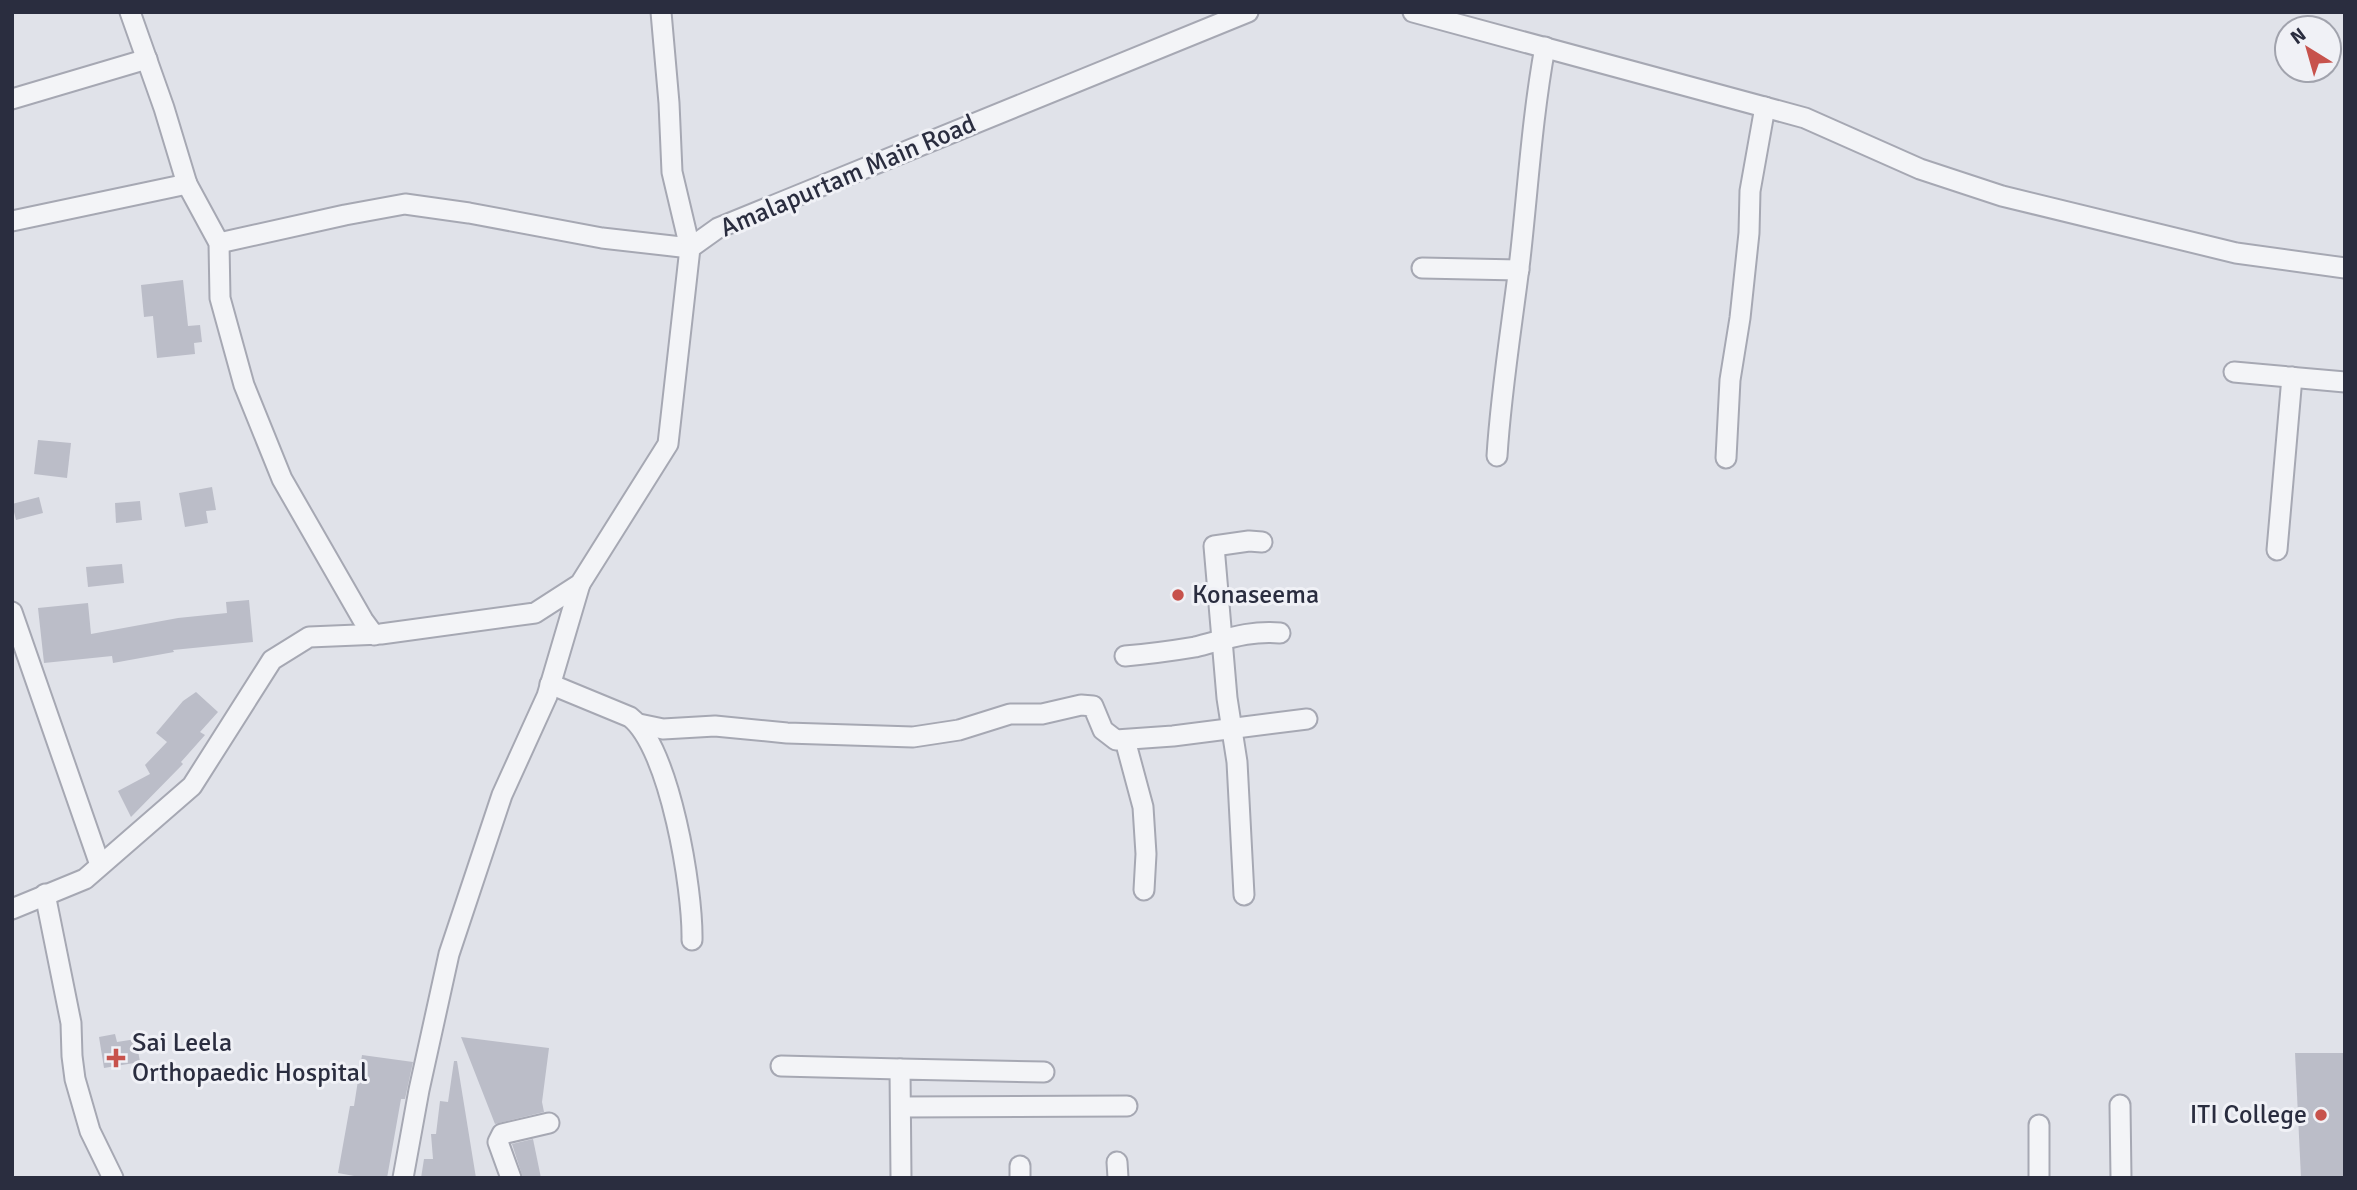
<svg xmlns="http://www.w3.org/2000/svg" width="2357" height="1190" font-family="Signika,sans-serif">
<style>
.building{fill:#bbbdc8}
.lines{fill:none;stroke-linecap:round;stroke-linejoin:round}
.minor-casing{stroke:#a6a8b3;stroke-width:23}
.minor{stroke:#f3f4f7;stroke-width:19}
.poi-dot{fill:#c7524c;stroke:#f0f1f6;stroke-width:2.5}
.labels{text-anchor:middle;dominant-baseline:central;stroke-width:6;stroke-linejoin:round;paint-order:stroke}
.street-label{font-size:26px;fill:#2a2d3f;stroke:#f0f1f6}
.poi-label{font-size:26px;fill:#2a2d3f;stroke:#f0f1f6;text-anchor:start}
</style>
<rect width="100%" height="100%" fill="#e0e2e9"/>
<g class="building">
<path d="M183,280l5,46 12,-1 2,17 -8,1 1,11 -38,4 -4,-42 -9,1 -3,-32z"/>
<path d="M38,440l33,3 -4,35 -33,-4z"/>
<path d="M212,487l4,23 -10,1 2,12 -23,4 -6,-34z"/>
<path d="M39,497l4,16 -27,7 -4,-16z"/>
<path d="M140,501l2,19 -26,3 -1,-20z"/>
<path d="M122,564l2,19 -36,4 -2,-20z"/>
<path d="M249,600l4,42 -80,8 1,2 -61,11 -1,-7 -68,7 -6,-55 50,-5 3,31 87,-16 49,-5 -1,-11z"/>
<path d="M196,692l22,20 -18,20 5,3 -24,27 2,2 -52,53 -13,-26 32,-17 -5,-9 22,-23 -11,-9 27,-32z"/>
<path d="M115,1034l2,8 19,-3 4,23 -36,6 -5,-31z"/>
<path d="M461,1037l88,11 -7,54 2,10 -49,12z"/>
<path d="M2295,1053h50v125h-44z"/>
<path d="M362,1055l51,7 -8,37h-4l-14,79h-22l-27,-5 12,-67h4z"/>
<path d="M454,1061h3l19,117h-55l3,-19h9l-2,-25h5l4,-33 8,1z"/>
<path d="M533,1139l8,39h-18l-11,-34z"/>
</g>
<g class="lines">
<defs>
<g id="minor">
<path d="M130,12l34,96 23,76 32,59 1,55 24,87 38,94 81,141 11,15"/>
<path d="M1413,12l392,106 115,51 82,27 234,57 109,15"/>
<path d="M12,99l135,-40"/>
<path d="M12,221l175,-37"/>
<path d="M219,243l126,-28 60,-11 64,9 133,25 88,10 -18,-76 -3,-69 -8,-91"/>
<path d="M1422,268l97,2"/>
<path d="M2234,372l111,10"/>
<path d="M1497,456c4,-66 15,-131 23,-197 8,-71 12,-141 25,-212"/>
<path d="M1726,458l4,-78 10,-62 9,-85 1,-42 15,-84"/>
<path d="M2277,550l15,-173"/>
<path d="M12,612l88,253"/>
<path d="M1125,656c23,-2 46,-5 70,-9 29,-7 54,-17 85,-14"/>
<path d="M550,684l80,33c40,31 63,173 62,223"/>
<path d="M639,724l24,5 52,-3 72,7 126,4 46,-7 51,-16h32l39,-9 12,1 10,24 13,10 57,-4 134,-17"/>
<path d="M1125,740l18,67 3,47 -2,36"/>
<path d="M45,894l26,129 1,33 3,23 15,52 23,47"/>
<path d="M1244,895l-7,-133 -10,-64 -13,-152 35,-5 13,1"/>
<path d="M12,909l73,-30 107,-93 80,-126 37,-23 72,-3 154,-21 45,-29 88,-140 22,-196 28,-20 530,-216"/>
<path d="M781,1066l119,3"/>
<path d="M2120,1105l1,73"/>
<path d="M901,1107l226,-1"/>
<path d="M2039,1125v53"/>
<path d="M1117,1162l1,16"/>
<path d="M1020,1166v12"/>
<path d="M403,1178l16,-88 30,-136 53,-159 45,-99 33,-112"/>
<path d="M511,1178l-13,-36 4,-8 47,-11"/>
<path d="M901,1178l-1,-109 144,3"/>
</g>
</defs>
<use href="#minor" class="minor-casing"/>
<use href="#minor" class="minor"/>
</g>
<g class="poi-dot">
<circle cx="1178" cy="595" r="7"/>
<path d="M112.5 1047.5h7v7h7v7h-7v7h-7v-7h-7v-7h7z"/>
<circle cx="2321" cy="1115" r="7"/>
</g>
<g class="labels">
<g class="street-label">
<text transform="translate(848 176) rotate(-23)">Amalapurtam Main Road</text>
</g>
<g class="poi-label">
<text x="1192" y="595">Konaseema</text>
<text x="132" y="1043">Sai Leela<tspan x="132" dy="30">Orthopaedic Hospital</tspan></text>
<text x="2307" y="1115" text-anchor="end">ITI College</text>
</g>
</g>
<rect width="2357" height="1190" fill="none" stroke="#2a2d3f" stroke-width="28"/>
<g transform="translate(2308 49) rotate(323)"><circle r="33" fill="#f0f1f6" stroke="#a1a3ad" stroke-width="2"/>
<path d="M0-5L12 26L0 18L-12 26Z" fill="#c7524c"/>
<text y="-10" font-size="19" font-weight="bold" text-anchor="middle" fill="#2a2d3f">N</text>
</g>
</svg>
